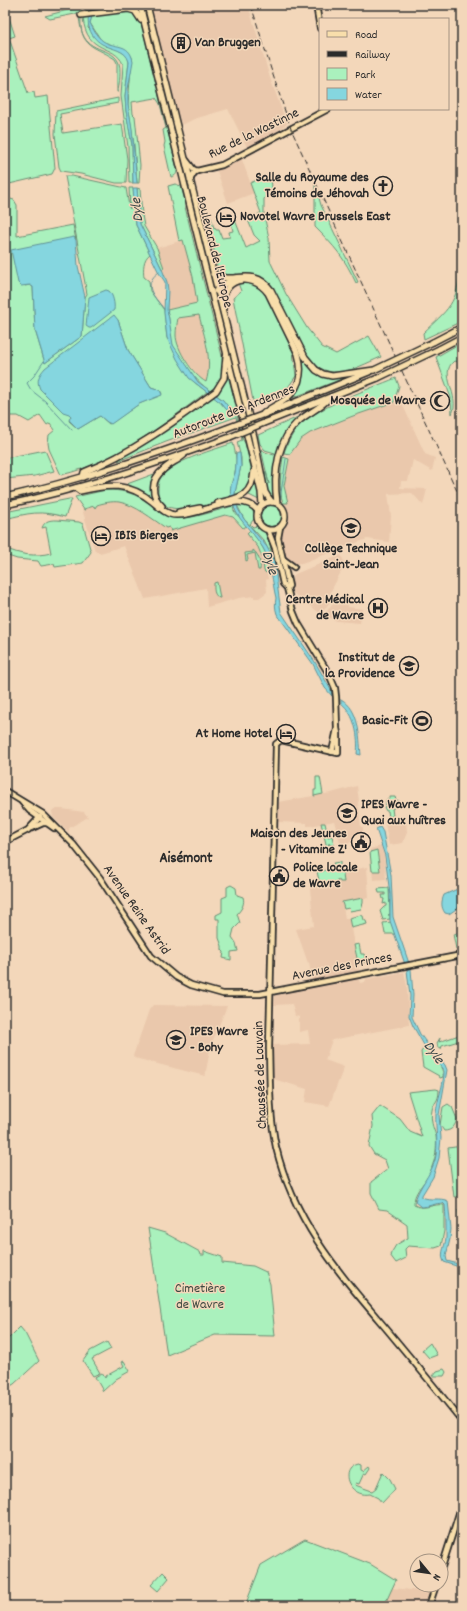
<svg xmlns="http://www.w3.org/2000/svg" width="467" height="1611" font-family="Dekko,sans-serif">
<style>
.built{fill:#eac8ac}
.green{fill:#aaf1bd;stroke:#6a8e74;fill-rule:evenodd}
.water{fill:#85d6df;stroke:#619297}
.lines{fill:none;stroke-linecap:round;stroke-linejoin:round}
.stream{stroke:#619297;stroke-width:1}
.major-casing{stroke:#2b2b2b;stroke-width:8}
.highway-casing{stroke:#2b2b2b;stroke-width:8}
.major{stroke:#f8deab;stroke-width:4.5}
.highway{stroke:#f8deab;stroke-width:5}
.rail{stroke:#2b2b2b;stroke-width:1;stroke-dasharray:6 3;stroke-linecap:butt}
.highway-bridge-casing{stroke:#2b2b2b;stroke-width:8;stroke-linecap:butt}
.highway-bridge{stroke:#f8deab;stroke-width:5}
.labels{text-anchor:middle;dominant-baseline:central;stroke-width:3;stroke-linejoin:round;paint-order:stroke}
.poi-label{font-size:14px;font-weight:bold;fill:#2b2b2b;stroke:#f3d7ba;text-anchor:end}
.street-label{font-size:14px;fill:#2b2b2b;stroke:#f3d7ba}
.park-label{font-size:14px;fill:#3e4941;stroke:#f3d7ba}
.water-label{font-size:15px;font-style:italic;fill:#384546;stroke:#f3d7ba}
.neighbourhood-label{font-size:15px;font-weight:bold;fill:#2b2b2b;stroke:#f3d7ba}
</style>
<rect width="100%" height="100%" fill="#f3d7ba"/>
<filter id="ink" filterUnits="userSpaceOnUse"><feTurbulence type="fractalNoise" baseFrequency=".025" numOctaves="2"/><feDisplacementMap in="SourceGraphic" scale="8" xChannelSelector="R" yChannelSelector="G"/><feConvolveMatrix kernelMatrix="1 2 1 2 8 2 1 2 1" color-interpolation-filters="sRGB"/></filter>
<g filter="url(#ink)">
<g class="built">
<path d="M150,5h98l22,73 17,46 -24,17 -15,8 -20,-40 -34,10 -12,6 -6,-15z"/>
<path d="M241,157l13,36 -26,10 -12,-35z"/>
<path d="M183,240l10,37 4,26 -30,7 1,-20 -6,-21 2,-1 -7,-20z"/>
<path d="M199,314l9,41 1,12 -3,15 -5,-3 -17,-21 -6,-10 -2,-13 2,-17z"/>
<path d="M401,401l24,53 10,4 -3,13 -19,-11 -5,21h-7l-1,7 27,1 -4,16 -11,-12 -24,1 3,22 -2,26 -22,-3 -65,24 -10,1 -8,-6 -4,-24 7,-13v-7l-4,-9v-2h4l-3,-17 6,-32 4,-7 7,-8 9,-6 65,-25z"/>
<path d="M113,500l12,2 34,19 73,-9 24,29 10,19 2,13h-1l1,6 -2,1 1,12 -8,6h-5v-2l-15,2 -32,9 -1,-19 -61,11 -21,-53 -24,7 -5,-2 -13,-42z"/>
<path d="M341,555l4,9 -14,27 -1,11 -9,12 -28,-21 -2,-10 1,-4 3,-5z"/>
<path d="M332,604l16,1v2l14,2 -2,14 -23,-2 -13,-6z"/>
<path d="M357,786l2,15 -1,1 3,25h2v4l-16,14 -1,-3 -5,4 -7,-25 -24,5h-3v-3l-29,-1v-20l53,-9z"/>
<path d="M54,809h8l22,3 4,5 -19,11v4l-16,-15 -1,-6z"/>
<path d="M406,820l1,12 -4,11 -14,2 -4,-21 1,-2z"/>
<path d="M381,846l3,9 2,24 -13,1 -3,-31z"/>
<path d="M367,867l2,31 -27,4 3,16h4l10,53 -47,9 -3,-18 -1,1 -12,-34 18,-3 -5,-46 10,-1 1,6 24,-3 -1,-10z"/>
<path d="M404,972l3,14 2,39 -77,15 -7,20 19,7 -15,39 -24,-4 2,-13 -34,-10v-34l37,-1 -2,-14 -9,2v-15l-4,-1 -3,-12 -18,1 1,-10 80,-17 4,2 1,3 5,-1 1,-3z"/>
<path d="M153,1005l74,1 -16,39 -6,31 -47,-12 -23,-6 -2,-2 16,-46z"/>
<path d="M392,1588l38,4 -2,9 18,5h-62z"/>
</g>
<g class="green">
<path d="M5,5l10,31 -6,2 19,55 6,-1 1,6 13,-2 7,72 -3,6 -47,11z"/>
<path d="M81,5h4l-6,7 -4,2 -25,5 -5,-3 34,-9z"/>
<path d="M89,5h4l-2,2 -3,21 18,18 9,2 13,8 1,6 -4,34 1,15 6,34 1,38h-4l-1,-36 -7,-51 2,-32c-9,-21 -36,-9 -40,-46z"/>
<path d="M97,5h40l1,11 4,10 35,143c0,5 -1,7 -6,8l-7,-31 1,-4 -2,-12 3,-2 -6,-24 -4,-6 -24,4 1,12 2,2 5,49 -1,18h-2l-3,-38 -6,-41 4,-47 -22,-13 -7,-2 -4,-5 -9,-14 3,-11z"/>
<path d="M79,17l2,1c-3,36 29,27 37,43 4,6 1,24 0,31h-1v-29l-2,-4c-24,-15 -32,-10 -36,-42z"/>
<path d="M118,98v5l-58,11 3,19 59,-9 5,35 -1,24h-10l-35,-9 -20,-3 -2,-4 -4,-33 1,-23z"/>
<path d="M271,174l1,15 -8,10v16l5,23 1,23 16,33 21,34 15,19 14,7 33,-18 12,21c-28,12 -50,27 -74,0l-40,-74c-19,-16 -24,-6 -45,-8l-4,-3 -10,-53 3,-1 3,10 1,-1 1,3h3l3,8 8,-1 -1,-5 4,-1 -2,-8 4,-3 11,28 14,-7 -6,-6 -6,-15 11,-4 -1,-2 3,-1 -11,-30z"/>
<path d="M65,176h7l54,12 3,19 1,2 -1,-21h4l3,37 14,29c-7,5 -7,15 -6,23l5,4 1,10 14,19 3,28 27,44 13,10c-45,33 -90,70 -146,83l-12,-26 -1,-6 1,-8 6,-5 -5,-7 -3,2 -7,-10 -11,7 -11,-6h-13v-227v6l2,3 7,2 3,5v31l56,-11 3,15 -2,-3 -49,49 5,-1 3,2 2,43 10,33 37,-27 3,-39 2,-3zM118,320l10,30 23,37 9,3 2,4 -23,10 -26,18 -4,2 -9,-8 -2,1 -20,12 -9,-8 2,-5 -2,-2z"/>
<path d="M175,184l6,2 4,15v6l37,149c2,16 1,25 -12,35 -15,-11 -36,-35 -39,-53 -2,-9 -1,-18 -4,-28l30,-7 -4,-26 -10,-37 -4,1 -11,-55zM199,315c5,21 14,44 7,67 -13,-7 -30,-33 -30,-47 0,-6 1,-11 2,-17z"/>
<path d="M315,184l6,21 37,77 -2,1c-12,-26 -21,-36 -41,-56z"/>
<path d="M137,188l3,1 2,26 2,11 13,22 7,20 -2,1 -22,-45z"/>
<path d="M462,266v55l-38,18 -1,-6c24,-23 36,-30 36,-65z"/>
<path d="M242,282h10l9,6 7,10 25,54 3,24 -12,17 -30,13 -21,-108 8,-7 -3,-8z"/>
<path d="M462,342v20l-8,-1c-16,13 7,35 -2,53l-1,-16 -15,-41z"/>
<path d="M301,356c15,18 18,23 43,22l-57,22c14,-14 19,-24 14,-44z"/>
<path d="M228,376l10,36 -1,3 6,25 2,3 7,28 -3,16 -11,9 2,9 9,1 4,3 1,10 -4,5 3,3c10,-4 16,10 19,18l-2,3 4,13 -10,-20 -20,-22 -7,-14 -2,-13 6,-26v-8l-4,-16 5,-2 -6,-23 -70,25 -48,19 1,-2 94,-63 8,7 6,7 -4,-10 -8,-6 6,-7z"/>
<path d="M396,378l3,8 -5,16 -41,14 -43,17 -9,6 -11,15 -6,-1c3,-10 9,-21 17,-29 23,-20 66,-34 95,-46z"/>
<path d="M300,416v2c-26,21 -24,47 -26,77h-2v2h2l1,3c-9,-4 -13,-20 -9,-29l3,13 -8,-35 4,3 9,3 1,-2 -10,-3 -5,-6 -2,-9z"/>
<path d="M233,443c2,8 4,15 3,23 -1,11 -7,20 -5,32 -16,4 -70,25 -73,-5 0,-7 0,-14 6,-19 14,-15 50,-24 69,-31z"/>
<path d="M45,450l9,21 -19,5 -30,3v-21z"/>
<path d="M283,457l6,2 -5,27 4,17h-5c-5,-15 -2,-31 0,-46z"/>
<path d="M154,474l-3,12 1,11 -25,-13z"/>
<path d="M255,478l6,23 -14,-7z"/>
<path d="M106,490c14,0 26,2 38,10 10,7 19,16 32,18 14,2 42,-8 57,-12l1,5 13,15 -4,2 -10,-11 -8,-2 -55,16 1,-1 -2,-3 -3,1c-14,-9 -30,-23 -47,-26 -7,-1 -16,1 -22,3l-2,3 -1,-2 -10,3 1,2 -10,-14z"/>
<path d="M69,499h3l-7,18c-25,-7 -36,-4 -60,2v-7z"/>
<circle cx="271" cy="516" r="11"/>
<path d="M57,520l22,2 4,2 8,28 -8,11 -28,4 -1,-3 -13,2 -3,-5 -21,-2 -12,-4v-7c15,7 30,9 46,5l-5,-26 -4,1c3,-8 8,-8 15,-8z"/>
<path d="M250,530c10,12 20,26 21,42l-5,1 -2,-2 -1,-9 5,-3 -6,-2 -4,-10 -10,-12 -1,-2z"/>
<path d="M253,550c6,4 8,14 7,20h-2l-3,-17 -8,2 1,5 -2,1 -1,-8 8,-1z"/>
<path d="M217,582l3,16h-1c-6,-4 -5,-9 -5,-15z"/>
<path d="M316,777h4l3,17 -9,2v-6h2z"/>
<path d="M390,797h5l1,3 3,1 1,4 -6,1v2h-2l1,8 -4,1 -1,-6h-2l-2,-4 3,-1 -2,-2h1v-4l4,-1z"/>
<path d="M321,823h4l3,14 4,-1 2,9h-4l-1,-2 -1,5h-1z"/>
<path d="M377,850l3,21h-8l-2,-19z"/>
<path d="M340,862v5h2l2,15h-4l-1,-2h-2l1,3 -18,2 -4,-18h3l1,3 4,1 3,-3v-3l7,1 -1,-3z"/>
<path d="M231,885l5,3 1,7 6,2c2,6 -1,12 -6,17l3,9 -6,6 -2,8 4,6 2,8 -7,1v8l-8,-2 1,-6 -2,-2v-4l-3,-8v-19h-3v-4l6,-3v-14l5,-2v-9z"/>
<path d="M389,888l1,26 -2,1h2v4l-7,1 -3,-9 4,-4 2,-1v-3l-3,1 1,-5h-1l-1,-4h3v-2h-6l-1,-4z"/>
<path d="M363,898v5l-2,6 -11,2 -1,-3 -5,1 -2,-7z"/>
<path d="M361,915l2,1 1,4 2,1 1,3 -16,4 -2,-10z"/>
<path d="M391,922l4,12h-10l-2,-11z"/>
<path d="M462,932v16l-6,1 -3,-15z"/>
<path d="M359,944l2,10h3l2,8h-3l-2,-2v3l-3,-1 -4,-17z"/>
<path d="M462,1031v9l-20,6 -1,3 -3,-1 -1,-5 3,-5 -1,4 20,-7v-3z"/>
<path d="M424,1048c7,5 21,20 19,29l-3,1 -1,-2 -16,-9 -2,-15z"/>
<path d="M436,1089l3,1c0,13 -6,12 -7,20 -2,10 1,17 4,26 1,7 0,19 -2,25 -2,5 -3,10 -5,14 -6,10 -16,18 -15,30 11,6 19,-2 30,0v26l-3,15 -6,2 -27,-2 -3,3 1,9 -10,5 -6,-8 6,-10 12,-7 -1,-14 -20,-14 -8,-1 -8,-16v-11l17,-13 -3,-9 -11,-6 -5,-8 4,-20 -1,-10 8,-10 20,13 10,13 12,5 -14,-45z"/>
<path d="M448,1104l4,3 5,12c-2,7 -5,12 -13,12l-4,-6 3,-18z"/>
<path d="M462,1146v50l-8,1 -6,-49z"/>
<path d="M462,1209v39l-4,-38z"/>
<path d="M148,1228l17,5 35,19 1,3h3v-4l18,6v6l31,3 13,6 4,12 5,52 -60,-1 -48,20z"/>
<path d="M20,1327l5,6 14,28 -25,23 -9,5v-47z"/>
<path d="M107,1342l4,7 -19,10 8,14 -7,3 -10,-15 7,-10z"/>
<path d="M430,1343l7,12 -8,3 -7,-8z"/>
<path d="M124,1361l6,10 -14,8 -13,12 -8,-14 7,-4 3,5 1,-2 18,-10 -2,-4z"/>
<path d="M444,1369l2,3 -2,4h-11l4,-5z"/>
<path d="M358,1464l3,1v5l2,1 6,-5 1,2 -4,6 -2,-1 -5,11 -3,-1 -1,2 17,6 4,-3 7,-16 7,7 5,10 -13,14 -4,-5 -8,-4c-21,4 -33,-26 -12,-30z"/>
<path d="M305,1539l65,25 26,16 -12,26h-139l16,-41z"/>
<path d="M163,1572l6,6 -11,13 -7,-6z"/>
</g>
<g class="water">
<path d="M93,5h4l-4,7 -3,11c3,6 7,14 13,18 12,8 26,1 30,20l-5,28v15l4,25 5,54h-4l-1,-38 -6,-34 -1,-15 4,-34c-3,-13 -17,-12 -27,-18 -14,-8 -18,-26 -9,-39z"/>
<path d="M133,188h4l3,36 22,45 5,13 1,8 -1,20 2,9 4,26 25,37 25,18 7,9 -3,1 -6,-7 -32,-25 -12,-19 -6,-13 -4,-8 -3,-25 1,-31 -6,-9 -23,-48z"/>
<path d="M74,237l2,3 2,26 7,31 -3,39 -37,27 -10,-33 -2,-43 -3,-2 -9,1 -3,-3 -7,-33z"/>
<path d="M106,290l3,1c4,4 6,13 5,19l-23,18h-2l-3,-2 3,-29z"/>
<path d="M114,315l4,5 10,30 23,37 9,3 2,5 -23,9 -28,20 -4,-2 -7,-6 -2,1 -20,12 -9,-9 2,-4 -2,-2 -6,-2 -23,-23c-4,-9 -1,-14 5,-21z"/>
<path d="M238,453h2l1,13 -6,27 3,16 6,10 23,28 7,14 7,51 34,50 16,28 1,6 -7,-8 -12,-24 -36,-50c-2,-6 -2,-10 -1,-16 -4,-16 -4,-34 -13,-50 -11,-19 -28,-28 -32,-51 -2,-9 1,-16 4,-24 1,-6 1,-12 1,-19z"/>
<path d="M341,699c19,11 18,37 20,56l-4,-1c2,-17 -2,-40 -16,-51z"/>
<path d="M380,827l3,5 8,43 2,42 18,52 2,26 -1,22 8,17 13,18 12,13 2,5 -8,45 2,23 -2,20 -6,19 -11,18v2c8,4 18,0 26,4l3,28 -1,10 -4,17 1,5 15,4v3l-18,-6c-5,-10 3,-17 2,-28 0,-9 0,-19 -1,-29l-2,-2c-8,0 -14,4 -22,4l-6,-5c2,-13 16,-27 20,-42 4,-15 0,-31 1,-46 1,-15 8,-29 8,-43l-20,-26 -11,-19 -4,-10 1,-20 -3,-26 -17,-49v-27l-5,-38 -9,-27z"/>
<path d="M462,887v18l-13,9 -4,-1c-4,-6 -4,-11 -1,-18z"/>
</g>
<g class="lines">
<g class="stream">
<path d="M159,272c-18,13 -5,24 5,37"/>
<path d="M44,361l-10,15 -7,7 4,7 14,11 27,29"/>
<path d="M280,500l6,-41"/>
</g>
<defs>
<g id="major">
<path d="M316,5l4,23"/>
<path d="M186,160l7,9 4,2"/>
<path d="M190,180l4,-7 3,-2 25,-6 106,-56"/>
<path d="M280,527l-2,11 11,48 -2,2"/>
<path d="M268,530l7,18 8,36 4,4 6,23 5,12 31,51 6,14 1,9 1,32 -5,23"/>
<path d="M283,559l11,8"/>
<path d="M337,729l1,4v20l-57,-13 -5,4 -7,304c1,33 0,66 7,99 18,76 64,127 113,185 25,30 49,59 73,89"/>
<path d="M5,791l38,23 30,30 27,34 51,78 25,21 15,8 32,9h37l202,-39"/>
<path d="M22,802l8,9 24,17"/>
<path d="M32,828l11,-5h4"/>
<path d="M5,842l23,-12 12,-13"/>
<path d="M441,1570l21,-66"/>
<path d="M429,1606l7,-21"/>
</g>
<g id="highway">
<path d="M140,5l121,487 1,13"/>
<path d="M147,5l107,432 11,55 3,5 4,5"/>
<path d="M81,15l47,-6 7,2 6,9"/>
<path d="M213,274c21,12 39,-9 58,16l34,67 11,13 7,4 9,2 42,-6"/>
<path d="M216,291l5,-5 15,-8"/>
<path d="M224,307c-5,-28 27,-37 44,-14l30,61c6,20 1,38 -18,49 -7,4 -12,6 -18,12"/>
<path d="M433,342l29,-15"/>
<path d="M439,349l23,-12"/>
<path d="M263,415l106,-43"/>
<path d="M264,423l114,-45"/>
<path d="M83,477l1,-5c48,-19 90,-50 132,-81l8,-13 2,-22"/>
<path d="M76,488l4,3c29,-7 48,-9 73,11 7,6 14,13 23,13 24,2 64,-27 82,-4"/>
<path d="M5,497c76,-17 149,-42 222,-69"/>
<circle cx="271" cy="516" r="14"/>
<path d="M218,503c21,-5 34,-6 36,-32"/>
<path d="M277,503c-4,-28 0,-64 23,-83 9,-8 21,-12 29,-22"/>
<path d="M5,505c77,-16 151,-41 225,-68"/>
<path d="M162,506c-11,-10 -12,-26 1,-36 6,-6 14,-9 21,-15"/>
<path d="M179,512l21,-4"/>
</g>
</defs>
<use href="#major" class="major-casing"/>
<use href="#highway" class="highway-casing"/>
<use href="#major" class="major"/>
<use href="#highway" class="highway"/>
<path class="rail" d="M251,5l20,64 20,60 171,373"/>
<defs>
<g id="highway-bridge">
<path d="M374,370l59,-28"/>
<path d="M378,378l61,-29"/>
<path d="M227,428l35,-13"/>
<path d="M230,437l34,-14"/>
</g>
</defs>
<use href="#highway-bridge" class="highway-bridge-casing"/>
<use href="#highway-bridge" class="highway-bridge"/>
</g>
</g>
<defs>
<symbol id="building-ring" viewBox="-11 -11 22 22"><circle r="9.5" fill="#f3d7ba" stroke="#2b2b2b" stroke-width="1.5"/><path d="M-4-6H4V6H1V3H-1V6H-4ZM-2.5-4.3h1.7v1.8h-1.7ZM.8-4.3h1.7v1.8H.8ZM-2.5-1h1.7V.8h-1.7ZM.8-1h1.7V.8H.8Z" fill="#2b2b2b"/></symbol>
<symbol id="church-ring" viewBox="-11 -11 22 22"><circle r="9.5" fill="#f3d7ba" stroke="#2b2b2b" stroke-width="1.5"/><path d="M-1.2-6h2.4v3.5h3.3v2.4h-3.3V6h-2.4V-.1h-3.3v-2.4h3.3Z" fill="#2b2b2b"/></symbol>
<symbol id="hotel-ring" viewBox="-11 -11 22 22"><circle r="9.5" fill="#f3d7ba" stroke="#2b2b2b" stroke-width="1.5"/><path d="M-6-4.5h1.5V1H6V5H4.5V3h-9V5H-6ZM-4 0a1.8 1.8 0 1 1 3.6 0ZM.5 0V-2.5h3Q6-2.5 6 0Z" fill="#2b2b2b"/></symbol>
<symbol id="mosque-ring" viewBox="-11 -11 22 22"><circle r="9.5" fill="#f3d7ba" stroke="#2b2b2b" stroke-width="1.5"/><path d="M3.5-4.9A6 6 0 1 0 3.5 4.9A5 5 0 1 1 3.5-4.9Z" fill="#2b2b2b"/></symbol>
<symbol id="school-ring" viewBox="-11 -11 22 22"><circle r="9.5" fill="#f3d7ba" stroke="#2b2b2b" stroke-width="1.5"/><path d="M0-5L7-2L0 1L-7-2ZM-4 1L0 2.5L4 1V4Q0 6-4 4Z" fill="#2b2b2b"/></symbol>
<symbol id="hospital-ring" viewBox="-11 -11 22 22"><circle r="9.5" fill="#f3d7ba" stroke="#2b2b2b" stroke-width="1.5"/><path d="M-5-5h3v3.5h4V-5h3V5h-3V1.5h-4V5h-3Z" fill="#2b2b2b"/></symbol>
<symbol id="stadium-ring" viewBox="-11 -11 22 22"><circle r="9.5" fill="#f3d7ba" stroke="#2b2b2b" stroke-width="1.5"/><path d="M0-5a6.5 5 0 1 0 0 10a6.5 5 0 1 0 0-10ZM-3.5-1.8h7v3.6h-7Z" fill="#2b2b2b"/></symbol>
<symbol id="civic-ring" viewBox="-11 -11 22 22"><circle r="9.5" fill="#f3d7ba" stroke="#2b2b2b" stroke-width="1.5"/><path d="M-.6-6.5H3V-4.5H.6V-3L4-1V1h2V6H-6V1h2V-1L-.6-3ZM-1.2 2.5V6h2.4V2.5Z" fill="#2b2b2b"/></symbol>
</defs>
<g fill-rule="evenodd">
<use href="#building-ring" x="170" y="32" width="22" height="22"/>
<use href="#church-ring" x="372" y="175" width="22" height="22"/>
<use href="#hotel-ring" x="215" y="206" width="22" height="22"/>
<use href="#mosque-ring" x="429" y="390" width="22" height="22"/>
<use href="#school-ring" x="340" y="517" width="22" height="22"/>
<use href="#hotel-ring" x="90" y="525" width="22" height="22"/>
<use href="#hospital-ring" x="367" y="597" width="22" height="22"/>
<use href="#school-ring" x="398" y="655" width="22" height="22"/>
<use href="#stadium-ring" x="411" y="710" width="22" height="22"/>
<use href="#hotel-ring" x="275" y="723" width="22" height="22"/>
<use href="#school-ring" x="336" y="802" width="22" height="22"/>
<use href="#civic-ring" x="350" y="831" width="22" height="22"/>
<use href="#civic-ring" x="268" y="865" width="22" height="22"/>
<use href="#school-ring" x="165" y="1029" width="22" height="22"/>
</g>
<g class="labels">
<g class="poi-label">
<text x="195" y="43" text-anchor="start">Van Bruggen</text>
<text x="369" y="178">Salle du Royaume des<tspan x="369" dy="16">Témoins de Jéhovah</tspan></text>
<text x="240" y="217" text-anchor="start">Novotel Wavre Brussels East</text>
<text x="426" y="401">Mosquée de Wavre</text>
<text x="115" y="536" text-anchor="start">IBIS Bierges</text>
<text x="351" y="549" text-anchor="middle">Collège Technique<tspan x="351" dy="16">Saint-Jean</tspan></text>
<text x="364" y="600">Centre Médical<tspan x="364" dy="16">de Wavre</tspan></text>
<text x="395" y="658">Institut de<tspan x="395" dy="16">la Providence</tspan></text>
<text x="408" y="721">Basic-Fit</text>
<text x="272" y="734">At Home Hotel</text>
<text x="361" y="805" text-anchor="start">IPES Wavre -<tspan x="361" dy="16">Quai aux huîtres</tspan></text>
<text x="347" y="834">Maison des Jeunes<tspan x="347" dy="16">- Vitamine Z'</tspan></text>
<text x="293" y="868" text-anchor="start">Police locale<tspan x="293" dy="16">de Wavre</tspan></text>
<text x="190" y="1032" text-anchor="start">IPES Wavre<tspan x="190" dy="16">- Bohy</tspan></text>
</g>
<g class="street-label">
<text transform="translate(254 134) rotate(-26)">Rue de la Wastinne</text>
<text transform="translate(214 252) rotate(76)">Boulevard de l'Europe</text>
<text transform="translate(234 412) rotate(-21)">Autoroute des Ardennes</text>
<text transform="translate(136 910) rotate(55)">Avenue Reine Astrid</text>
<text transform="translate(342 967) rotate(-11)">Avenue des Princes</text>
<text transform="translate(261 1075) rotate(-92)">Chaussée de Louvain</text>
</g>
<g class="park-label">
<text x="200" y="1289">Cimetière<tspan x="200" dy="16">de Wavre</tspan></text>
</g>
<g class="water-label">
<text transform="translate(138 210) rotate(-96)">Dyle</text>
<text transform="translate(269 563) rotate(72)">Dyle</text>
<text transform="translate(433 1053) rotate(54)">Dyle</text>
</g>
<g class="neighbourhood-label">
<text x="186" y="859">Aisémont</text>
</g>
</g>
<rect width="467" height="1611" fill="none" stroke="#f3d7ba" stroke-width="20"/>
<rect x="10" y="10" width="447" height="1591" fill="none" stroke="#2b2b2b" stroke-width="1.5" filter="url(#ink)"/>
<rect x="319" y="18" width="130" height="92" fill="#f3d7ba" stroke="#a39281"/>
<rect x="327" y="31" width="20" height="6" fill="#f8deab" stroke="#a39281"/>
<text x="355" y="38" font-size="12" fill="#2b2b2b">Road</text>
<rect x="327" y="51" width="20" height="6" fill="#2b2b2b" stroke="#a39281"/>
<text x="355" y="58" font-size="12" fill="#2b2b2b">Railway</text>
<rect x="327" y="68" width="20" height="12" fill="#aaf1bd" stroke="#a39281"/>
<text x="355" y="78" font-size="12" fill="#2b2b2b">Park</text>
<rect x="327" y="88" width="20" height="12" fill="#85d6df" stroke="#a39281"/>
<text x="355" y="98" font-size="12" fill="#2b2b2b">Water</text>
<g transform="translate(429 1573) rotate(119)"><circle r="19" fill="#f3d7ba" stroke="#a39281"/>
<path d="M0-3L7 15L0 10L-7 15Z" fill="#2b2b2b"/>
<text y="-6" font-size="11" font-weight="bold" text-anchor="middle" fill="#2b2b2b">N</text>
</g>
</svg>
